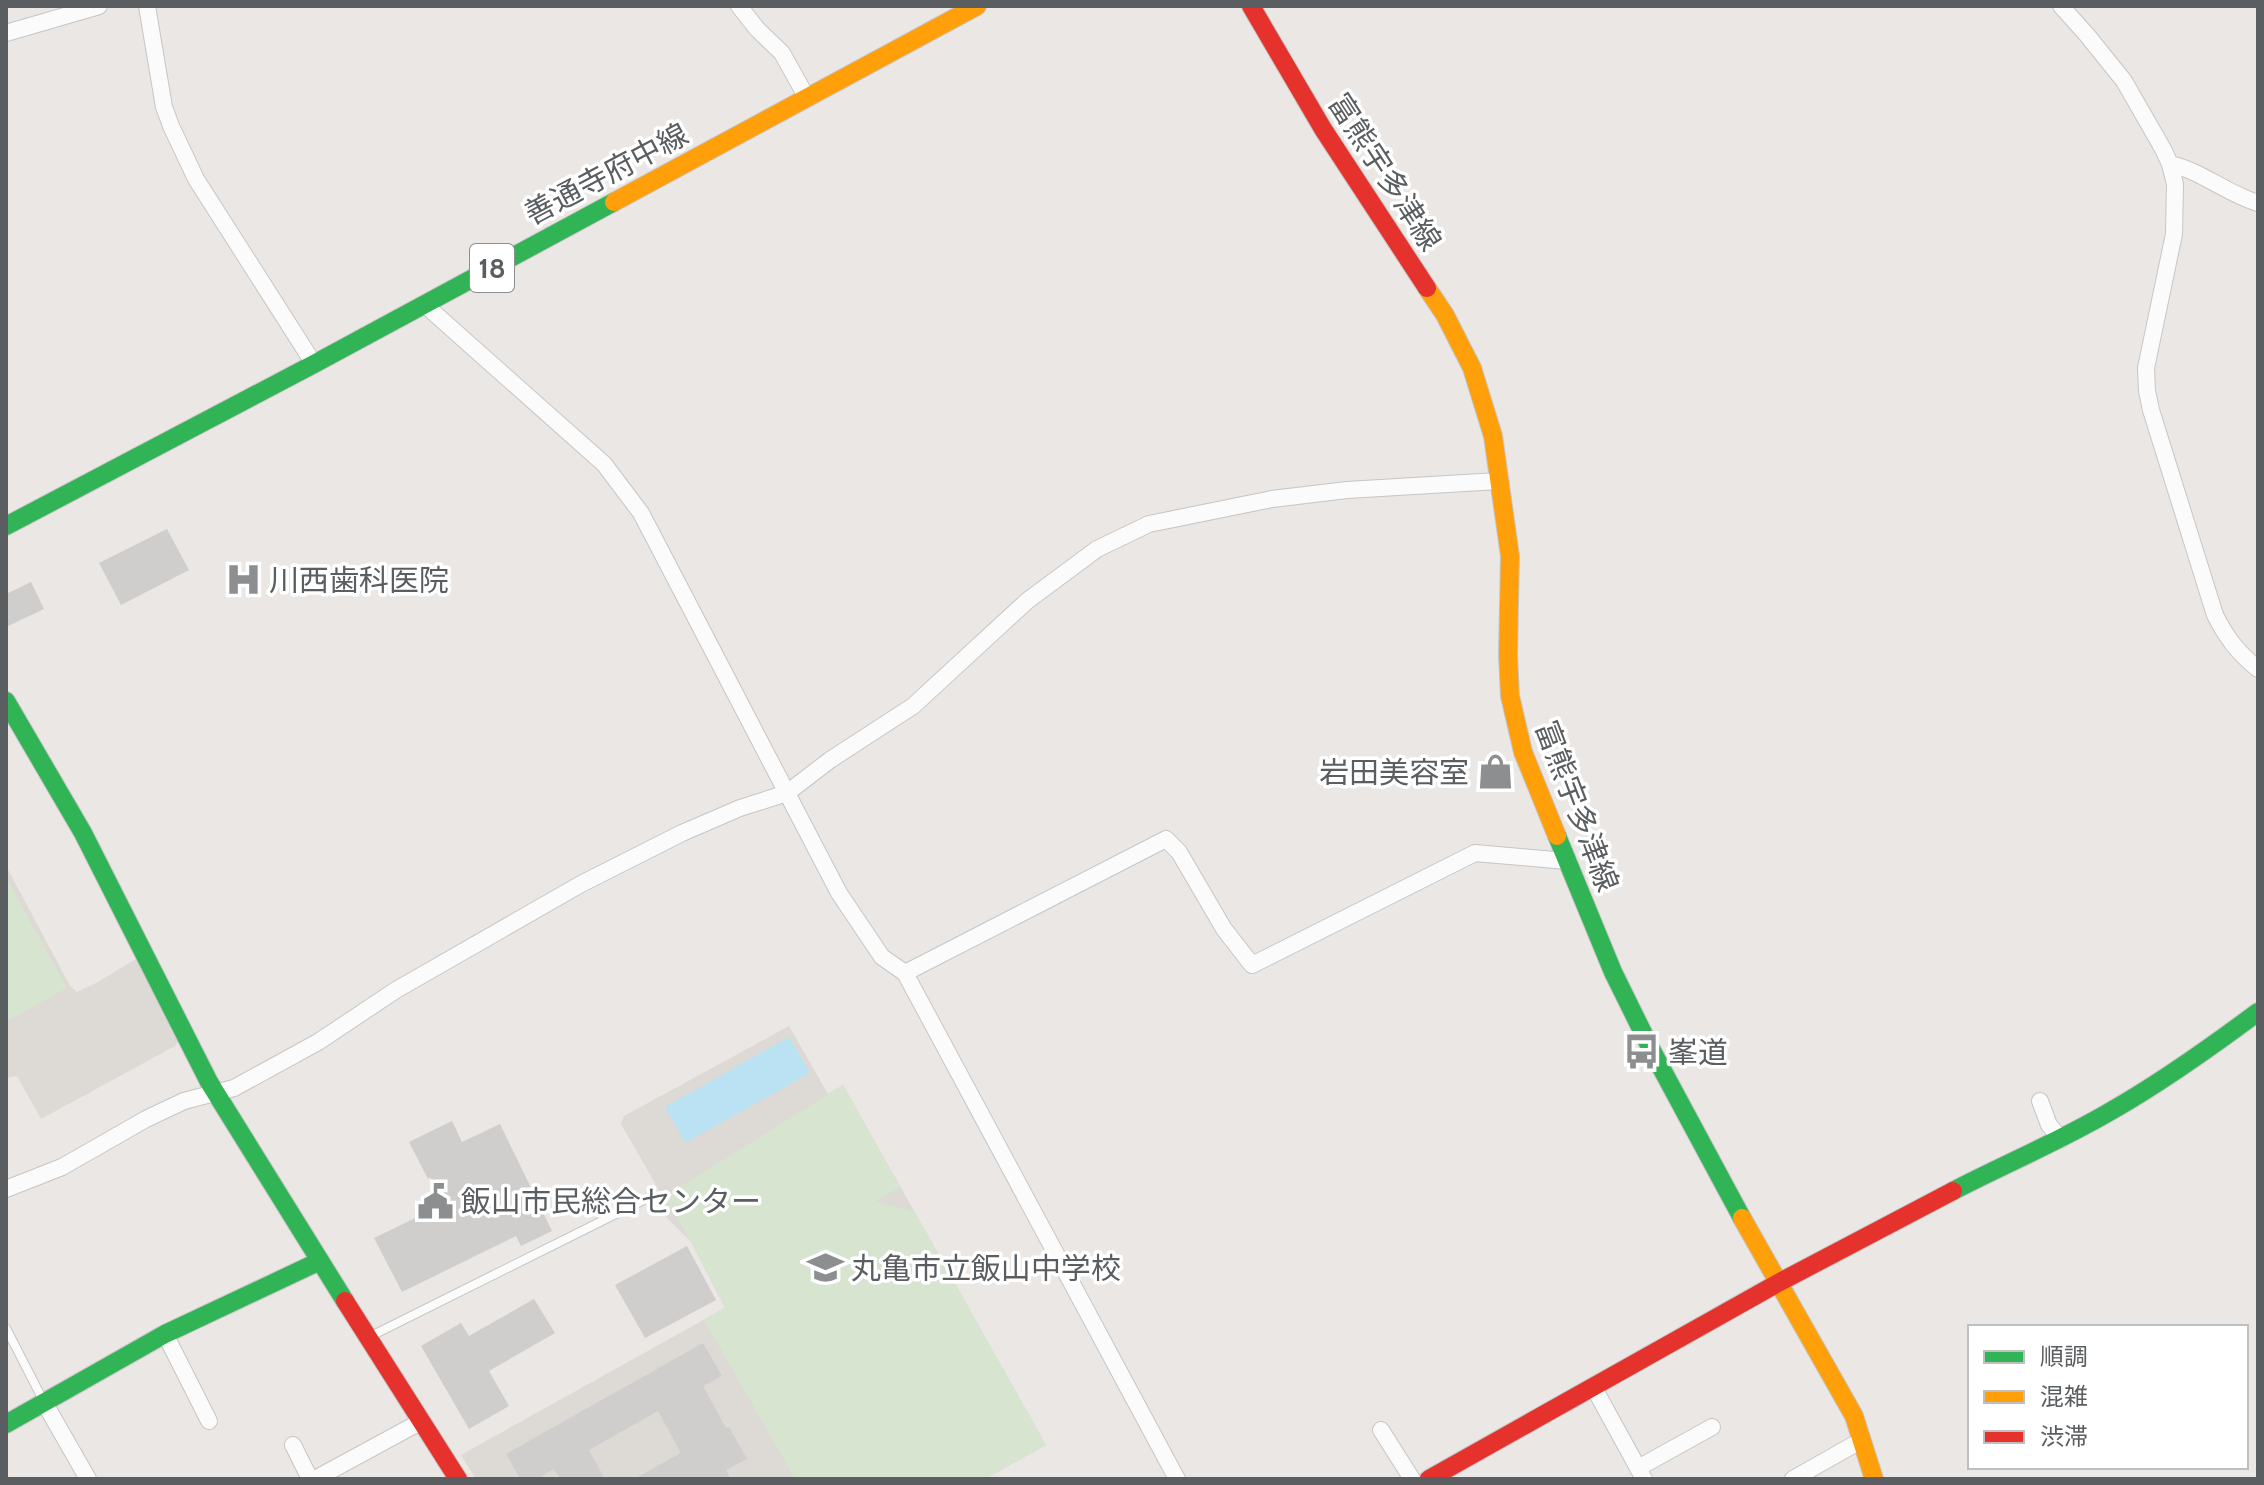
<svg xmlns="http://www.w3.org/2000/svg" width="2264" height="1485" font-family="Cabin,'Noto Sans JP',sans-serif">
<style>
.education{fill:#ddd9d4}
.green{fill:#d6e4d0}
.water{fill:#bae2f2}
.building{fill:#d0cecd}
.lines{fill:none;stroke-linecap:round;stroke-linejoin:round}
.lane-casing{stroke:#c6c6c6;stroke-width:10}
.street-casing{stroke:#c6c6c6;stroke-width:18}
.fast-casing{stroke:#c5c5c5;stroke-width:20}
.slow-casing{stroke:#c5c5c5;stroke-width:20}
.jam-casing{stroke:#c5c5c5;stroke-width:20}
.lane{stroke:#fcfbfb;stroke-width:8}
.street{stroke:#fcfbfb;stroke-width:16}
.fast{stroke:#30b455;stroke-width:18}
.slow{stroke:#ff9f0a;stroke-width:18}
.jam{stroke:#e5322d;stroke-width:18}
.labels{text-anchor:middle;dominant-baseline:central;stroke-width:7;stroke-linejoin:round;paint-order:stroke}
.shield{fill:#fff;stroke:#8c8e90;stroke-width:2}
.shield-label{font-size:28px;font-weight:bold;fill:#5a5e61}
.street-label{font-size:30px;fill:#5a5e61;stroke:#fff}
.poi-label{font-size:30px;fill:#5a5e61;stroke:#fff;text-anchor:start}
</style>
<rect width="100%" height="100%" fill="#eae7e4"/>
<g class="education">
<path d="M6,866l64,120 7,6 19,-9 40,-24 42,81 -3,6 -134,73 -24,-43 -11,2z"/>
<path d="M789,1026l39,68 15,-9 203,360 -61,34h-509l-15,-24 264,-147 -34,-66 -39,-39 11,-6 -42,-73 3,-8z"/>
</g>
<g class="green">
<path d="M6,877l61,111 -61,34z"/>
<path d="M843,1085l57,102 -24,14 39,11 131,233 -61,34h-190l-91,-159 21,-13 -34,-65 -27,-45z"/>
</g>
<path class="water" d="M789,1037l21,36 -125,70 -20,-36z"/>
<g class="building">
<path d="M167,529l22,41 -68,35 -22,-42z"/>
<path d="M31,582l13,27 -38,18v-33z"/>
<path d="M452,1121l10,21 38,-18 52,107 -31,15 -5,-10 -114,56 -28,-54 70,-34 -14,-27 -2,2 -19,-37z"/>
<path d="M687,1246l29,54 -71,38 -30,-53z"/>
<path d="M534,1299l21,34 -66,38 20,35 -40,23 -48,-83 40,-23 8,13z"/>
<path d="M703,1343l19,33 -19,10 23,42 3,-1 18,32 -21,11 5,9h-97l47,-26 -23,-42 -69,39 16,29h-45l-6,-10 -17,10h-17l-14,-25z"/>
</g>
<g class="lines">
<defs>
<g id="lane">
<path d="M6,1328l38,74"/>
<path d="M369,1337l279,-139"/>
</g>
<g id="street">
<path d="M147,6l17,101 7,19 25,53 118,185"/>
<path d="M739,6l18,23 25,24 25,45"/>
<path d="M2061,6l26,29 37,46 39,68 7,15 5,20 -1,50 -28,134 1,23 4,19 64,205c11,22 23,38 43,54"/>
<path d="M6,33l93,-27"/>
<path d="M2170,164c32,7 57,30 88,39"/>
<path d="M424,304l180,160 37,49 198,380 43,64 23,16 272,506"/>
<path d="M905,973l261,-134 13,13 45,77 28,36 223,-112 91,8"/>
<path d="M2040,1101l9,24 12,14"/>
<path d="M6,1189l56,-22 84,-48 38,-18 50,-13 84,-46 78,-52 185,-106 101,-51 58,-25 47,-15 43,-33 83,-54 114,-105 70,-52 52,-25 123,-25 75,-9 151,-9"/>
<path d="M165,1334l44,87"/>
<path d="M1594,1388l50,91"/>
<path d="M44,1402l44,77"/>
<path d="M1381,1430l31,49"/>
<path d="M293,1445l17,34"/>
<path d="M1638,1468l74,-41"/>
<path d="M315,1479l107,-58"/>
<path d="M1793,1479l69,-39"/>
</g>
<g id="fast">
<path d="M6,526l308,-162 300,-162"/>
<path d="M6,701l77,132 126,249 136,219"/>
<path d="M1557,836l56,136 37,75 92,171"/>
<path d="M1953,1191c52,-27 107,-50 158,-80 51,-29 100,-64 147,-99"/>
<path d="M6,1424l159,-90 155,-73"/>
</g>
<g id="slow">
<path d="M614,202l363,-196"/>
<path d="M1427,288l18,27 27,53 21,68 17,120 -2,99 2,41 13,56 34,84"/>
<path d="M1742,1218l112,198 20,63"/>
</g>
<g id="jam">
<path d="M1251,6l72,123 104,159"/>
<path d="M345,1301l113,178"/>
<path d="M1429,1479l349,-196 175,-92"/>
</g>
</defs>
<use href="#lane" class="lane-casing"/>
<use href="#street" class="street-casing"/>
<use href="#fast" class="fast-casing"/>
<use href="#slow" class="slow-casing"/>
<use href="#jam" class="jam-casing"/>
<use href="#lane" class="lane"/>
<use href="#street" class="street"/>
<use href="#fast" class="fast"/>
<use href="#slow" class="slow"/>
<use href="#jam" class="jam"/>
</g>
<defs>
<symbol id="hospital-bare" viewBox="-9 -9 18 18"><path d="M-5-5h3v3.5h4V-5h3V5h-3V1.5h-4V5h-3Z" fill="#8c8e8f" stroke="#fff" stroke-width="2.5" paint-order="stroke"/></symbol>
<symbol id="shop-bare" viewBox="-9 -9 18 18"><path d="M-5-2.5h2.3a2.7 3.5 0 0 1 5.4 0H5L5.5 6h-11ZM-1.5-2.5h3a1.5 2.3 0 0 0-3 0Z" fill="#8c8e8f" stroke="#fff" stroke-width="2.5" paint-order="stroke"/></symbol>
<symbol id="bus-bare" viewBox="-9 -9 18 18"><path d="M-5-6H5V4H4V6H2V4H-2V6H-4V4H-5ZM-3.5-4V0h7V-4ZM-3.5 1.2v1.5H-2V1.2ZM2 1.2v1.5H3.5V1.2Z" fill="#8c8e8f" stroke="#fff" stroke-width="2.5" paint-order="stroke"/></symbol>
<symbol id="civic-bare" viewBox="-9 -9 18 18"><path d="M-.6-6.5H3V-4.5H.6V-3L4-1V1h2V6H-6V1h2V-1L-.6-3ZM-1.2 2.5V6h2.4V2.5Z" fill="#8c8e8f" stroke="#fff" stroke-width="2.5" paint-order="stroke"/></symbol>
<symbol id="school-bare" viewBox="-9 -9 18 18"><path d="M0-5L7-2L0 1L-7-2ZM-4 1L0 2.5L4 1V4Q0 6-4 4Z" fill="#8c8e8f" stroke="#fff" stroke-width="2.5" paint-order="stroke"/></symbol>
</defs>
<g fill-rule="evenodd">
<use href="#hospital-bare" x="218" y="554" width="51" height="51"/>
<use href="#shop-bare" x="1470" y="746" width="51" height="51"/>
<use href="#bus-bare" x="1616" y="1026" width="51" height="51"/>
<use href="#civic-bare" x="410" y="1176" width="51" height="51"/>
<use href="#school-bare" x="800" y="1242" width="51" height="51"/>
</g>
<g class="labels">
<rect class="shield" x="470" y="244" width="44" height="48" rx="6"/>
<g class="shield-label">
<text x="492" y="268">18</text>
</g>
<g class="street-label">
<text transform="translate(1385 172) rotate(57)">富熊宇多津線</text>
<text transform="translate(606 174) rotate(-28)">善通寺府中線</text>
<text transform="translate(1577 806) rotate(69)">富熊宇多津線</text>
</g>
<g class="poi-label">
<text x="269" y="580">川西歯科医院</text>
<text x="1469" y="772" text-anchor="end">岩田美容室</text>
<text x="1668" y="1052">峯道</text>
<text x="461" y="1201">飯山市民総合センター</text>
<text x="851" y="1268">丸亀市立飯山中学校</text>
</g>
</g>
<rect width="2264" height="1485" fill="none" stroke="#5a5e61" stroke-width="16"/>
<rect x="1968" y="1325" width="280" height="144" fill="#ffffff" stroke="#bdbfc0" stroke-width="2"/>
<rect x="1984" y="1351" width="40" height="12" fill="#30b455" stroke="#bdbfc0" stroke-width="2"/>
<text x="2040" y="1365" font-size="24" fill="#5a5e61">順調</text>
<rect x="1984" y="1391" width="40" height="12" fill="#ff9f0a" stroke="#bdbfc0" stroke-width="2"/>
<text x="2040" y="1405" font-size="24" fill="#5a5e61">混雑</text>
<rect x="1984" y="1431" width="40" height="12" fill="#e5322d" stroke="#bdbfc0" stroke-width="2"/>
<text x="2040" y="1445" font-size="24" fill="#5a5e61">渋滞</text>
</svg>
